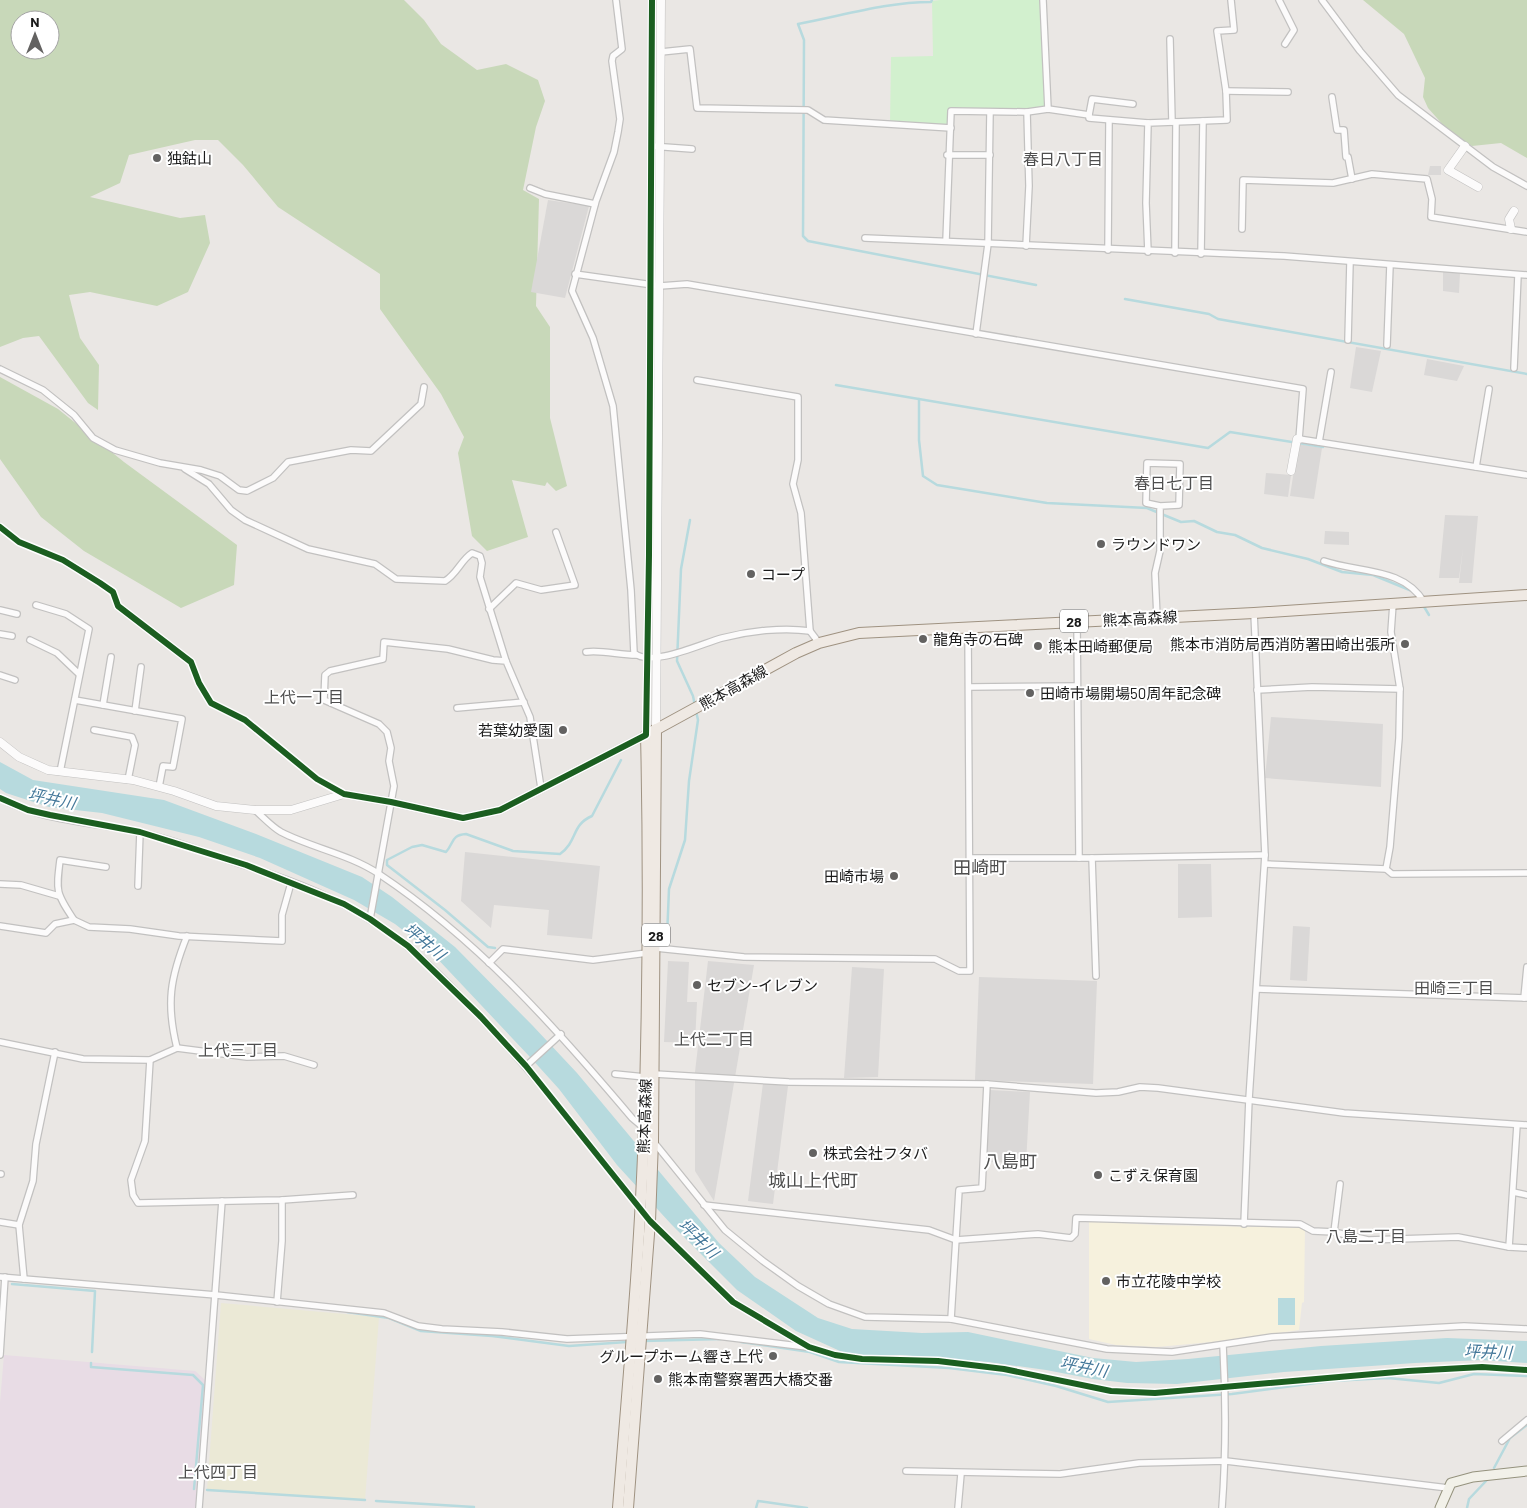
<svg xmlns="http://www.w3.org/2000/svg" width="1527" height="1508" font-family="Barlow,'Noto Sans JP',sans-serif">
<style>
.industrial{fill:#e8dce5}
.education{fill:#f6f1dd}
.farmland{fill:#ebe9d6}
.forest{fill:#c8d8b9;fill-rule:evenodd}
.park{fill:#d2f0ce}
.parking{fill:#dad8d7}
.water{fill:#b7dade}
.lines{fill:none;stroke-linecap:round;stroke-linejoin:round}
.stream{stroke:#b7dade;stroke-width:2.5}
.minor-casing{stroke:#c2c1c0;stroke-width:8}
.tertiary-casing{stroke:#c2c1c0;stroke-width:9}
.secondary-casing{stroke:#94927d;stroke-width:11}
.primary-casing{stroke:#9f9281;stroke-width:12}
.minor{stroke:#fcfbfb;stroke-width:5.5}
.tertiary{stroke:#fcfbfb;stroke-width:8}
.secondary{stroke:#f2f1e9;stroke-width:9}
.primary{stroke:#efe9e3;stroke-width:10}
.cycleway-casing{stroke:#fff;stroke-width:9}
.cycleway{stroke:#1b5e20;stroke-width:6}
.poi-dot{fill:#636261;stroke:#fff;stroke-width:2}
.labels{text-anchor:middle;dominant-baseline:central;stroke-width:4;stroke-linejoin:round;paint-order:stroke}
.shield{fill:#fff;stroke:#5f5f5f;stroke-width:1}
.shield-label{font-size:14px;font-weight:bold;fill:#1b1b1b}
.poi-label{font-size:15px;fill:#1b1b1b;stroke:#fff;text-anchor:start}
.street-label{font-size:15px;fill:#1b1b1b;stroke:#fff}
.neighbourhood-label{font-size:16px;fill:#4e4e4e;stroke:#fff}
.water-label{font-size:16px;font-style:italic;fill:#44789a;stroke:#fff}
.quarter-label{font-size:18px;fill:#4e4e4e;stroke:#fff}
</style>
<rect width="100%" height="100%" fill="#eae7e4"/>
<path class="industrial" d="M4,1355l191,16 10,9 -9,128h-196v-105z"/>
<path class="education" d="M1089,1221l64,4 152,3 -1,74 -2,1 -3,27 -77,11 -65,6 -41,-2 -27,-6z"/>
<path class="farmland" d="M221,1303l158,14 -14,183 -158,-10z"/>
<g class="forest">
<path d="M0,0h404l20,20 17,24 36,26 29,-6 32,16 7,21 -9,26 -13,63 16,9 -3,107 14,21v91l17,68 -11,5 -9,-9 -2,4 -33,-6 16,57 -41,14 -15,-15 -14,-83 6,-16 -23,-43 -61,-85v-35l-102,-67 -35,-42 -25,-25h-23l-66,15 -9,28 -30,14 90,21 25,-3 5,28 -22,49 -31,14 -67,-14 -21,3 11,43 19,27 -1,45 -10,-7 -49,-67 -16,2 -23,9zM20,20h30v30h-30z"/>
<path d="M1363,0h164v158l-26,-15 -29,3 -20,-11 -24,-27 -5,-11 2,-19 -21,-44z"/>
<path d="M0,377l58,32 66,53 113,83 -3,40 -53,23 -97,-57 -43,-34 -41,-58z"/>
</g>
<path class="park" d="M940,0h103l5,109 -97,3v16l-61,-5 1,-66 42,-1 -1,-55z"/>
<g class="parking">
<path d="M1430,166h11v9h-13z"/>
<path d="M548,200l41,6 -24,92 -34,-6z"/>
<path d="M1443,271l17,2 -1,20 -16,-2z"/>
<path d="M1356,347l25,4 -9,41 -22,-4z"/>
<path d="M1427,359l16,3 21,4 -7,15 -33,-6z"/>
<path d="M1298,444l24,4 -8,51 -24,-3z"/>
<path d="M1266,473l25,2 -3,22 -24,-3z"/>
<path d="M1445,515l33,1 -6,67h-13l4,-35 -4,30h-20z"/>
<path d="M1325,531l24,1v13l-25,-1z"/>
<path d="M1271,717l112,7 -2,63 -116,-9z"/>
<path d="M465,852l135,14 -8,73 -45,-4 2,-25 -55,-5 -3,23 -30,-27z"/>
<path d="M1178,864h33l1,53 -34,1z"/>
<path d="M1293,926l17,1 -3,54 -17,-1z"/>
<path d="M668,961l21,1 -2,40h10l-2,41 -31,-1z"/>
<path d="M708,961l46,4 -40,236 -19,-30v-99z"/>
<path d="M852,967l32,2 -6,108 -34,1z"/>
<path d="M979,977l118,4 -4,103 -118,-4z"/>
<path d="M763,1083l25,3 -15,118 -25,-3z"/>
<path d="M990,1090l40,2 -4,71 -39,-1z"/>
</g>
<g class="water">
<path d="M0,762l33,18 131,20 92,34 106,43 30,20 63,50 78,79 44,47 142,170 36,34 63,41 34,11 70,4 46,-1 125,26 43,4 52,-3 133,-13 126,-8 80,3v22l-46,-3 -66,3 -131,9 -107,12 -50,-1 -34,-4 -47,-9 -58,-8 -88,-7 -49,1 -55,-25 -59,-41 -66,-66 -54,-59 -58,-76 -29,-32 -98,-104 -37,-29 -41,-24 -94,-42 -61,-21 -97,-24 -53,-6 -43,-14 -6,-4z"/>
<rect x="1278" y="1298" width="17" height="27"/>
</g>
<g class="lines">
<g class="stream">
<path d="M932,0l-1,2c-45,0 -89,14 -133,22l6,16 -1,196 5,5 228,44"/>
<path d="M1125,299l84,15 9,5 309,55"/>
<path d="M836,385l372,63 22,-16 93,15"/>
<path d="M919,399v41l4,36 14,9 110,18 100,5 34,14 13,-1 23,11 18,3 27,13 46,11 34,13 31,3 39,16"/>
<path d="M690,520l-9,49 -4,92 16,35 2,10"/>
<path d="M1423,605l6,10"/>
<path d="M667,937l2,-48 16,-49 4,-59 9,-61 -2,-9"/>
<path d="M495,948l-7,-1 -43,-37 -58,-45v-5l25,-13 10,-2 24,7c8,-9 5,-17 20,-18l47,17 47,3c18,-13 11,-29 32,-38l29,-56"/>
<path d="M12,1284l83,7 -3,61"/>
<path d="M347,1312l42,6 32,13 71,5 77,10 58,-4"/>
<path d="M644,1341l77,-2"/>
<path d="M741,1342l69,10 29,10 110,6 58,7 49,11 52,16 124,-8 99,-13 57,-3 51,5 35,-9 53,2"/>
<path d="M91,1363v4l102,8 10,10 -9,104"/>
<path d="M1494,1468l16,-30 17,-13"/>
<path d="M207,1490l158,10"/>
<path d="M376,1501l98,6"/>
<path d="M756,1508l2,-7 49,7"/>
<path d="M1467,1508l2,-9 17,-18"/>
</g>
<defs>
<g id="minor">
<path d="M616,0l6,49 -9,7 -1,5 8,58 -2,13 -4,20 -18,49 -24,90 21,47 20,68 18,184 3,63c17,15 69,-10 88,-15 27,-7 61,-11 88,-7"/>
<path d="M1043,0l5,109"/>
<path d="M1279,0l15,30 -9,14"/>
<path d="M1322,0l38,51 38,44 95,72 34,19"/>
<path d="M1170,39l2,83"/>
<path d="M661,52l29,-3 7,59 111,2 16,10 127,8"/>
<path d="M1226,91l62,1"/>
<path d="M1332,97l5,33h7l2,27h2l4,22"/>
<path d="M1089,115v3l59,5"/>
<path d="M651,146l41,3"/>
<path d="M947,155h43"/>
<path d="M530,188l15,6 50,10"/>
<path d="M1242,229l1,-49 90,3 39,-9 55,5 5,20 -1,18 96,15"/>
<path d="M865,238l419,18 243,19"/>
<path d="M946,241l5,-130 76,1 21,-3 41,6 3,-16 41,5"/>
<path d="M1026,246l3,-60 -2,-74"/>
<path d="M1108,250l1,-130"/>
<path d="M1148,252l-2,-49 2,-80 79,-3 -1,-29 -9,-60 17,-1 -3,-30"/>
<path d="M1175,253l1,-131"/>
<path d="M1201,254l2,-133"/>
<path d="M575,274l85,12 27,-2 616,105 -4,50 228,36"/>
<path d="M976,334l12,-90 2,-132"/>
<path d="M1348,340l2,-78"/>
<path d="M1387,345l3,-80"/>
<path d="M1514,368l4,-93"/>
<path d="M0,369l43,21 31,25 19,23 22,12 45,13 41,7 19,6 19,14 8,1 26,-13 15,-16 63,-12 20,1 50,-47 3,-17"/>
<path d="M697,380l101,17v63l-5,24 8,29 9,118 9,12"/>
<path d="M1319,442l12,-70"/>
<path d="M1476,467l13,-78"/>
<path d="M185,469l24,15 22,26 14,10 63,29 67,15 21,15 49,2c12,-7 16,-21 27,-28l8,3 2,7 -2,14 26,84"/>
<path d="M0,527l19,15 44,18 37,23 13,9 5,14 73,56 8,21 12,20 34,17 72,59 27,15"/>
<path d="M1324,561c35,12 79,6 100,41"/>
<path d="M36,605l30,9 23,15 -29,143"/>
<path d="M489,609l27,-26 25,7 34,-5 -19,-53"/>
<path d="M0,610l17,4"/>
<path d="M1157,617l-2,-44 5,-22v-45l-14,-3 1,-40 33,1 -1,41 -19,1"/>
<path d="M1077,621l2,237"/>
<path d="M0,634l12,2"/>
<path d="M30,640l27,13 22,21"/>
<path d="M586,652c17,-2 33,3 50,3"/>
<path d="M0,675l15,5"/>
<path d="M969,687l108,-1"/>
<path d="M1257,690l55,-3 88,2"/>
<path d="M75,700l107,19 -9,48 -10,-1 -4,21"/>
<path d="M103,705l8,-48"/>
<path d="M457,708l67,-6"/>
<path d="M135,711l6,-44"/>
<path d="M94,730l38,7 3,8 -7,35"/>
<path d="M0,798c40,23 94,24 138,34 34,7 68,21 102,32 43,13 89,30 127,54 36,21 65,49 94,79 65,65 121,139 179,211"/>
<path d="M255,810c8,7 17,17 26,22 31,16 68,22 98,42 99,66 177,154 253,244l13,11"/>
<path d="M970,858h122l173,-3"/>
<path d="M1092,858l4,118"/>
<path d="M1265,864l121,5 6,5 135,-1"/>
<path d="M1386,869l4,-22 9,-109 1,-49 -9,-57 2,-28"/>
<path d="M0,884l21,1 38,11"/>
<path d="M138,886l2,-54"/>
<path d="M370,919l24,-133 -5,-25 2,-13 -4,-16 -8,-8 -55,-24 1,-25 5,-4 53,-12 1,-17 64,7 45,11 13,1 24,56 11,71"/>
<path d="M74,920c-18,-27 -18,-28 -14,-60l46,7"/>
<path d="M0,926l46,7 9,-9 19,-4 15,7 41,2 49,7 103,5v-26l9,-32"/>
<path d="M489,963l14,-14 90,11 54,-7 9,-5 88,9 191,2 24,12h11l-2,-344"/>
<path d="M1257,989l270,9"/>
<path d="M1524,998l3,-31"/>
<path d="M0,1042l83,17 67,1 27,-12 70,9 37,-1 30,9"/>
<path d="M177,1048c-11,-44 -7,-70 10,-112"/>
<path d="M150,1060l-5,81 -14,39 2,15 5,8 144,-3 71,-5"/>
<path d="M526,1066l35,-32"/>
<path d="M615,1074l30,3 10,-3 134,8 198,2 109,9 22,-1 22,-5 18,1 186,25 183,12"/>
<path d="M653,1141l72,89 38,31 35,25 31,18 36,13 86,2 156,30 65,3 100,-15 192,-11 63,3"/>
<path d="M0,1174h1"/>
<path d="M1513,1192l14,3"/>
<path d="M704,1205l225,25 27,10 82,-6 33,4 4,-4 1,-16 224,6 13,7 21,1 34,8 90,-3 51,10 18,1"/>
<path d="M650,1221l83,81 76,45 26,8 27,4 76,2 66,8 107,22 44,2 253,-22 74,-4 45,3"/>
<path d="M0,1222l19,3"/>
<path d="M1244,1224l5,-125 16,-244 -11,-242"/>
<path d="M1334,1232l6,-48"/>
<path d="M1509,1247l8,-122"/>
<path d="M0,1277l216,18 168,18 34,13 24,3 60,3 65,7 133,-5 107,13"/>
<path d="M24,1279l-5,-54 14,-44 3,-37 19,-92"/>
<path d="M277,1302l5,-61v-41"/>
<path d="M951,1319l8,-129 23,-2 5,-104"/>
<path d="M0,1355l5,-78"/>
<path d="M1502,1441l25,-21"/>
<path d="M906,1471l154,3 79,-11 87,-2 222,27"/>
<path d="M199,1508l23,-307"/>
<path d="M958,1508l3,-34"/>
<path d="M1222,1508c4,-54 4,-108 1,-163"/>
</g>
<g id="tertiary">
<path d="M1465,146l-17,24 30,17"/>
<path d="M1511,229l-2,-10 5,-8"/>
<path d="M1291,471l6,-32h2"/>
<path d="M656,729l5,-729"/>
<path d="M0,742l19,15 29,13 85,10 41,11 42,15 39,4h36l53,-16 47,8 72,16 37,-8 146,-75 3,-180 3,-555"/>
</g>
<path id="secondary" d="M1440,1508l11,-25 22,-6 54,-6"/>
<g id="primary">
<path d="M618,1508c10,-127 22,-253 26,-380 4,-131 5,-263 2,-393l150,-82 23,-10 40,-10 395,-20 273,-18"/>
<path d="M628,1508l22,-287 3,-80 3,-412"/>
</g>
</defs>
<use href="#minor" class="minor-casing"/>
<use href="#tertiary" class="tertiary-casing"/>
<use href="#secondary" class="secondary-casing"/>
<use href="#primary" class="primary-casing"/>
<use href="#minor" class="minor"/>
<use href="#tertiary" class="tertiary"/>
<use href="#secondary" class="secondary"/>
<use href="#primary" class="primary"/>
<defs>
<g id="cycleway">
<path d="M0,527l19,15 44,18 37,23 13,9 5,14 73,56 8,21 12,20 34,17 72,59 27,15 47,8 72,16 37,-8 146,-75 3,-180 3,-555"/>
<path d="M0,798l28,12 22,5 90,17 106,33 98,39 26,15 38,27 73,71 45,49 124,155 83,81 76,45 26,8 27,4 76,2 66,8 107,22 44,2 253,-22 74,-4 45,3"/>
</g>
</defs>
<use href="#cycleway" class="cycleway-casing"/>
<use href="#cycleway" class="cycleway"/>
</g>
<g class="poi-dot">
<circle cx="157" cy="158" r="5"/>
<circle cx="1101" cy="544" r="5"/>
<circle cx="751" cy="574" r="5"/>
<circle cx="923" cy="639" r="5"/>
<circle cx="1405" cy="644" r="5"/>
<circle cx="1038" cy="646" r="5"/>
<circle cx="1030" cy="693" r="5"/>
<circle cx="563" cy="730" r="5"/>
<circle cx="894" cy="876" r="5"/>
<circle cx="697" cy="985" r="5"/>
<circle cx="813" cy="1153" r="5"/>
<circle cx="1098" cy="1175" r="5"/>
<circle cx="1106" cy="1281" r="5"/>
<circle cx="773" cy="1356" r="5"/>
<circle cx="658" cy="1379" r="5"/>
</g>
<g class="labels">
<g class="shield">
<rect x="1060" y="609.5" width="28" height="23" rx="4"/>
<rect x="642" y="923.5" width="28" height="23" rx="4"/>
</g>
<g class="shield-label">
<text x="1074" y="621">28</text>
<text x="656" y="935">28</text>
</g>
<g class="poi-label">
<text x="167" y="158">独鈷山</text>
<text x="1111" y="544">ラウンドワン</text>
<text x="761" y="574">コープ</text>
<text x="933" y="639">龍角寺の石碑</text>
<text x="1395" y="644" text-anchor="end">熊本市消防局西消防署田崎出張所</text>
<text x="1048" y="646">熊本田崎郵便局</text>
<text x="1040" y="693">田崎市場開場50周年記念碑</text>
<text x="553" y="730" text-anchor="end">若葉幼愛園</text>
<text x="884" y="876" text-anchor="end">田崎市場</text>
<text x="707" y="985">セブン-イレブン</text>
<text x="823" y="1153">株式会社フタバ</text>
<text x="1108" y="1175">こずえ保育園</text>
<text x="1116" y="1281">市立花陵中学校</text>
<text x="763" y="1356" text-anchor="end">グループホーム響き上代</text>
<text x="668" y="1379">熊本南警察署西大橋交番</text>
</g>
<g class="street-label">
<text transform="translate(1140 618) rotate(-3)">熊本高森線</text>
<text transform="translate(733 687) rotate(-29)">熊本高森線</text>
<text transform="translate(644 1116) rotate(-88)">熊本高森線</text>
</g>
<g class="neighbourhood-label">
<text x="1063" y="158">春日八丁目</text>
<text x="1174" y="482">春日七丁目</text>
<text x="304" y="696">上代一丁目</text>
<text x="1454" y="987">田崎三丁目</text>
<text x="714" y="1038">上代二丁目</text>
<text x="238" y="1049">上代三丁目</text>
<text x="1366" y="1235">八島二丁目</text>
<text x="218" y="1471">上代四丁目</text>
</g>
<g class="water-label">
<text transform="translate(52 798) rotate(12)">坪井川</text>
<text transform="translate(425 941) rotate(40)">坪井川</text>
<text transform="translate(699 1238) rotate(44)">坪井川</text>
<text transform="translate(1488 1351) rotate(2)">坪井川</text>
<text transform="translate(1084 1366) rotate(11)">坪井川</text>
</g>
<g class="quarter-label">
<text x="980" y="867">田崎町</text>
<text x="1010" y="1161">八島町</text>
<text x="813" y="1180">城山上代町</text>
</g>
</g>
<g transform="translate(35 35)"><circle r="24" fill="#ffffff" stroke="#a4a4a4"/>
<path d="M0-4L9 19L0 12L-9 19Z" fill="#636261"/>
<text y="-8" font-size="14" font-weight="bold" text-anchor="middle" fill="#1b1b1b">N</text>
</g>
</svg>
